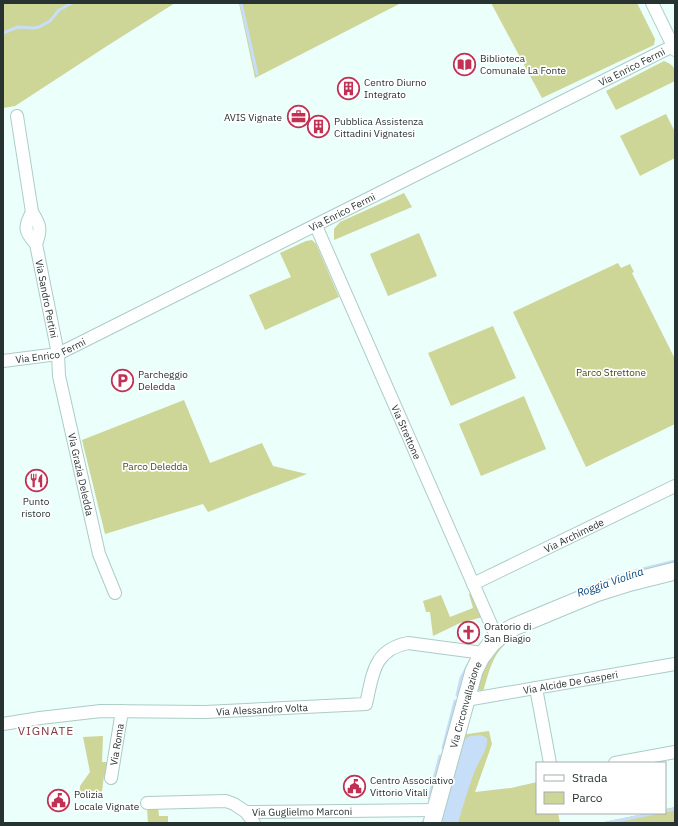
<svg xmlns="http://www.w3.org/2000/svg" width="678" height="826" font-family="'IBM Plex Sans',sans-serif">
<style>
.green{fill:#cdd597}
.water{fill:#c7def8}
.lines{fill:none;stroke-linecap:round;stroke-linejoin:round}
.stream{stroke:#c7def8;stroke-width:3}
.street-casing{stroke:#acccc6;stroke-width:14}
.secondary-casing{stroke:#acccc6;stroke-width:19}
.street{stroke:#fff;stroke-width:12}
.secondary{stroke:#fff;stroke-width:17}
.labels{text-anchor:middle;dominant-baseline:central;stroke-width:3.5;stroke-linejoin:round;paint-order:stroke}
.poi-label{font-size:10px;fill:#263331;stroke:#fff;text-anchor:start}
.street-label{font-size:10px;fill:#263331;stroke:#fff}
.park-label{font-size:10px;fill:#464b0b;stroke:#fff}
.water-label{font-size:11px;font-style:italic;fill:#0a477f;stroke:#fff}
.quarter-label{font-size:12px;letter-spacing:1px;fill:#813945;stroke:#fff}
</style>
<rect width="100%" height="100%" fill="#ebfffb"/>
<g class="green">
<path d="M3,3h172l-68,43 -92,60 -12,2z"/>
<path d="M239,3h162l-146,75z"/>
<path d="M491,3h146l18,36 -1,6 -112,53z"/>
<path d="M664,61c12,5 11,8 11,20l-59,29 -10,-19z"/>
<path d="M666,114l9,18v26l-35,18 -20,-40z"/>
<path d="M404,193l8,14 -78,33v-11l6,-7z"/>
<path d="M419,233l18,43 -49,20 -18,-42z"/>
<path d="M312,240l4,4 23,53 -74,33 -16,-35 42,-18 -11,-24 26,-12z"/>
<path d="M618,263l3,5 9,-4 4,8 -2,1 43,86v65l-89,43 -73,-155z"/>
<path d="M493,326l23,52 -65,28 -23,-53z"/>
<path d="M524,396l22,53 -65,27 -22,-52z"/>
<path d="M184,400l26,63 52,-20 11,23 34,8 -99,38 -5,-8 -98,30 -23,-94z"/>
<path d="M472,593l11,24 -23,6 -27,13 -3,-24h-4l-3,-11 18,-6 9,22 23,-9 -4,-14z"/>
<path d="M511,640c-17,10 -22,31 -27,49l-3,2 -4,-1 3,-18 23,-29z"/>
<path d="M489,731l3,13 -17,48 36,-4 26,-6v31h21l2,10h-123l23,-88z"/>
<path d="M103,736l-1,26h10l-3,13 -5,1 -3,23h-22l1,-13 10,-14 -7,-35z"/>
<path d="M158,806l1,10h9v7h-20l-1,-16z"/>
<path d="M675,807v16h-76l49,-10h17v-4z"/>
</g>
<path class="water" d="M481,735l6,3c1,12 -9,24 -13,35 -6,16 -11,33 -16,50h-18l25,-84 5,-3z"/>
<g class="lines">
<g class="stream">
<path d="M241,3l16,71"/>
<path d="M3,33l15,-6 15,1 6,-1 11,-6 9,-11 13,-7"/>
<path d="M604,582l31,-11 40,-10"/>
<path d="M457,695l4,-17 7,-13"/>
<path d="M443,748l12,-47"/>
<path d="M429,798l11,-42"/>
<path d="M665,811l10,-2"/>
<path d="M422,823l1,-1"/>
<path d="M607,823l48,-10"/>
</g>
<defs>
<g id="street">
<path d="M652,3l23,47"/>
<path d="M17,116l15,96c8,13 10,17 4,32"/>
<path id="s1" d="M32,212c-8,15 -8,19 4,32l22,110 1,22 40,178 16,39"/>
<path id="s2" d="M316,226l181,412"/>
<path id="s3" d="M3,361l55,-7 617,-309"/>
<path id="s4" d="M473,584l202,-98"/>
<path d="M536,688l14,75"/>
<path id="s5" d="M466,700l209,-36"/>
<path id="s6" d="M3,724l37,-6 61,-7 104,1 161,-8c7,-30 7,-54 42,-61l75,10"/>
<path d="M615,763l60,-11"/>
<path id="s7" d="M111,778l11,-67"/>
<path id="s8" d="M147,803l79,-2 8,3 12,8 189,-2"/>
<path d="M246,812l8,11"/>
</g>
<g id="secondary">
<path id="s9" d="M432,823l42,-152 7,-14 10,-13 12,-11 11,-6 82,-34 35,-11 44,-11"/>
</g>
</defs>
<use href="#street" class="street-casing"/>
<use href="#secondary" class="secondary-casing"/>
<use href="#street" class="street"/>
<use href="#secondary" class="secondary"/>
</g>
<defs>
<symbol id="library-ring" viewBox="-11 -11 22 22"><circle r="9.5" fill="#fff" stroke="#c13154" stroke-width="1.5"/><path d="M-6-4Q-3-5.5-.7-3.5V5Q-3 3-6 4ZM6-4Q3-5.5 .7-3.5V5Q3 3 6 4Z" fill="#c13154"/></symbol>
<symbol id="building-ring" viewBox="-11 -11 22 22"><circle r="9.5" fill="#fff" stroke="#c13154" stroke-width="1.5"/><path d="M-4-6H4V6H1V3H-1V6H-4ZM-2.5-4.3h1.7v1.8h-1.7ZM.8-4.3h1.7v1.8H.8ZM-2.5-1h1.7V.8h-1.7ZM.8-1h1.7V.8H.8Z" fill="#c13154"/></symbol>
<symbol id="office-ring" viewBox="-11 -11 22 22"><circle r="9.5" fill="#fff" stroke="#c13154" stroke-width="1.5"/><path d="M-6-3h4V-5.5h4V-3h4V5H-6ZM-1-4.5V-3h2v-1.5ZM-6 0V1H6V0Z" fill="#c13154"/></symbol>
<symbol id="parking-ring" viewBox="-11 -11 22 22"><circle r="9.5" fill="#fff" stroke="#c13154" stroke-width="1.5"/><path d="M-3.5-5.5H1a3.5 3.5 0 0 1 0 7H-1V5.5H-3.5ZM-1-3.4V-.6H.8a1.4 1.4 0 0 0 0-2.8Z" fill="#c13154"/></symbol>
<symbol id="restaurant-ring" viewBox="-11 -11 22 22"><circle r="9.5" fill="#fff" stroke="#c13154" stroke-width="1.5"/><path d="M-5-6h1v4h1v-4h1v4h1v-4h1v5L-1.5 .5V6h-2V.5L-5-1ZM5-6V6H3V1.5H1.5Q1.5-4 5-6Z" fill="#c13154"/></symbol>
<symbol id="church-ring" viewBox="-11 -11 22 22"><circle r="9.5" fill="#fff" stroke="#c13154" stroke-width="1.5"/><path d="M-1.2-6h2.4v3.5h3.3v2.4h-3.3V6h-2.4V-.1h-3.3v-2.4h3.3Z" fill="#c13154"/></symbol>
<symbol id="civic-ring" viewBox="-11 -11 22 22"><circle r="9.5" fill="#fff" stroke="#c13154" stroke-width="1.5"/><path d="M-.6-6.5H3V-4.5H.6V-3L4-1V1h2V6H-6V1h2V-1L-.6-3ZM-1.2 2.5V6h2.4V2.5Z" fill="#c13154"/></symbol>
</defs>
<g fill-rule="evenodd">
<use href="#library-ring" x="452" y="52" width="25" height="25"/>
<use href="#building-ring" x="336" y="76" width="25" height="25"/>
<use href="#office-ring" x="286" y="104" width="25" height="25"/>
<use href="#building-ring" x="306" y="114" width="25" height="25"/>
<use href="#parking-ring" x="110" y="368" width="25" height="25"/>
<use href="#restaurant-ring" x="24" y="468" width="25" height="25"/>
<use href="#church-ring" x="456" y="620" width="25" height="25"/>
<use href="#civic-ring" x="342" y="774" width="25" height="25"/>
<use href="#civic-ring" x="46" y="788" width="25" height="25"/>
</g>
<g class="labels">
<g class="poi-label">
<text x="480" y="58">Biblioteca<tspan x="480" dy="12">Comunale La Fonte</tspan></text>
<text x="364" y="82">Centro Diurno<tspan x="364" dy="12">Integrato</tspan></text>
<text x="282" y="117" text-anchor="end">AVIS Vignate</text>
<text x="334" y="121">Pubblica Assistenza<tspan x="334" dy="12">Cittadini Vignatesi</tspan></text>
<text x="138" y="374">Parcheggio<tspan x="138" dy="12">Deledda</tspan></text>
<text x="36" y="501" text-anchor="middle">Punto<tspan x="36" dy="12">ristoro</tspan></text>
<text x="484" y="626">Oratorio di<tspan x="484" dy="12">San Biagio</tspan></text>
<text x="370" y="780">Centro Associativo<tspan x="370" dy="12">Vittorio Vitali</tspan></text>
<text x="74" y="794">Polizia<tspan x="74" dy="12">Locale Vignate</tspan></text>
</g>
<g class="street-label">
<text stroke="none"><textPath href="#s3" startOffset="697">Via Enrico Fermi</textPath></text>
<text stroke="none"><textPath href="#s3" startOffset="373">Via Enrico Fermi</textPath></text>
<text stroke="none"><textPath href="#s1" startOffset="92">Via Sandro Pertini</textPath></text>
<text stroke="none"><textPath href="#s3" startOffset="49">Via Enrico Fermi</textPath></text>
<text stroke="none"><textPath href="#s2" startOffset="225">Via Strettone</textPath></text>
<text stroke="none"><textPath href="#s1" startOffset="271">Via Grazia Deledda</textPath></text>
<text stroke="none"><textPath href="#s4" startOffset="112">Via Archimede</textPath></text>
<text stroke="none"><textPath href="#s5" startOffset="106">Via Alcide De Gasperi</textPath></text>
<text stroke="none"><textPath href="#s9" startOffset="123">Via Circonvallazione</textPath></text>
<text stroke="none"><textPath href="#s6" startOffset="260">Via Alessandro Volta</textPath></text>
<text stroke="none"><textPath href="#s7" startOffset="34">Via Roma</textPath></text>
<text stroke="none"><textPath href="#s8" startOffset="158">Via Guglielmo Marconi</textPath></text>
</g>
<g class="park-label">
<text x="611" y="372">Parco Strettone</text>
<text x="155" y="466">Parco Deledda</text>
</g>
<g class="water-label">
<text transform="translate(610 582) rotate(-19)">Roggia Violina</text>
</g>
<g class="quarter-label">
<text x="46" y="730">VIGNATE</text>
</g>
</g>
<rect width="678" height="826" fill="none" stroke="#263331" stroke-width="8"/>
<rect x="536" y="762" width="130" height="52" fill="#ffffff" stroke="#a8adad"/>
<rect x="544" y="775" width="20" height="6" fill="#ffffff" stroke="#a8adad"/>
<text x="572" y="782" font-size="12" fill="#263331">Strada</text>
<rect x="544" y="792" width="20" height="12" fill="#cdd597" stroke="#a8adad"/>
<text x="572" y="802" font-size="12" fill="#263331">Parco</text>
</svg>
